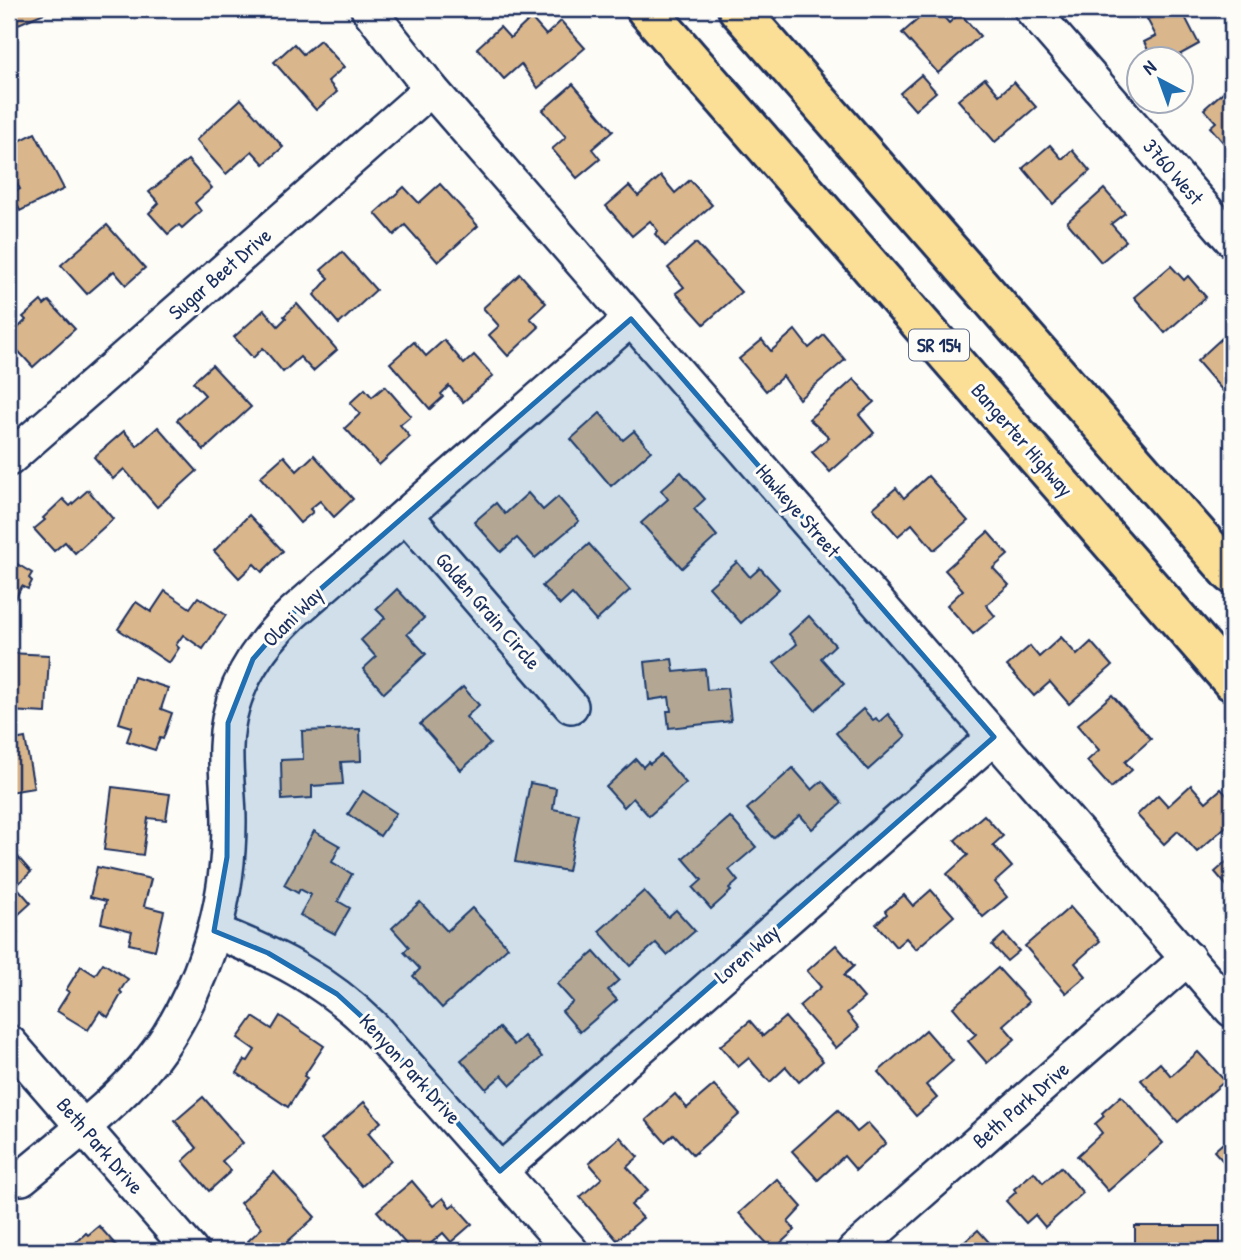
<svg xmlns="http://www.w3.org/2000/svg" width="1241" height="1260" font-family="'Patrick Hand',sans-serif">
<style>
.building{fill:#d9b68b;stroke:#1b2f5e;stroke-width:2}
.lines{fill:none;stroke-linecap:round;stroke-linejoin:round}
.minor-casing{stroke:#1b2f5e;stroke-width:38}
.highway-casing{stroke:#1b2f5e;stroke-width:44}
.minor{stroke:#fdfcf7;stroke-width:33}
.highway{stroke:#fbdf96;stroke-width:38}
.marked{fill:#1f6fb2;fill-opacity:0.2;stroke:#1f6fb2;stroke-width:5;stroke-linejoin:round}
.labels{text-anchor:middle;stroke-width:6;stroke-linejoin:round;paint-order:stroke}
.shield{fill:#fdfcf7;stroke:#5f6c8c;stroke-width:2}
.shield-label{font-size:19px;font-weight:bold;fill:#1b2f5e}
.street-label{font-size:21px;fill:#1b2f5e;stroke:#fdfcf7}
</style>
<rect width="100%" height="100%" fill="#fdfcf7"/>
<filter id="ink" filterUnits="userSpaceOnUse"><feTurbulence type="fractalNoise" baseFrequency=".0143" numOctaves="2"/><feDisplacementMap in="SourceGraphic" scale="14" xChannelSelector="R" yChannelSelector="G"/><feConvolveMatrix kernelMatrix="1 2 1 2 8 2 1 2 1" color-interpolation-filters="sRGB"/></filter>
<g filter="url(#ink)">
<g class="building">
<path d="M9,9H48L49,11L9,28Z"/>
<path d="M930,9H937L949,23L960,13L980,36L938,73L902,33Z"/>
<path d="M1166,9H1181L1199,44L1170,60H1153L1144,42L1156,36L1147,19Z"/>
<path d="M531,18L546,35L561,21L585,48L538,88L521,64L504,79L477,48L500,27L510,38Z"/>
<path d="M320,40L344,67L328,81L337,92L316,110L274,62L294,44L303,54Z"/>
<path d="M921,75L936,92L915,110L900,93Z"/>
<path d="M985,78L999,95L1014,82L1036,107L995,142L958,100Z"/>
<path d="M573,84L613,131L592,149L600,159L577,178L552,149L566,137L543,110Z"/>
<path d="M1232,84V147L1229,149L1210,127L1216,122L1204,109Z"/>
<path d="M241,99L283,147L264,164L252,151L226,174L196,140Z"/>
<path d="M35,133L64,189L20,211L12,193L20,189L16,182L12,183L9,177V146Z"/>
<path d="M1050,145L1062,159L1072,150L1090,171L1053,204L1023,168Z"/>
<path d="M188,160L212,188L195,203L201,211L182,228L179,225L168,234L149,213L159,203L149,192Z"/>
<path d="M661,176L675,193L690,180L712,205L665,246L655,234L658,231L650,221L632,236L606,206L629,186L638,196Z"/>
<path d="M440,184L478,226L438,262L405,225L394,235L375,213L404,187L419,203Z"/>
<path d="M1104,189L1125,213L1111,224L1126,241L1101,262L1067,222Z"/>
<path d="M107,225L145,268L126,285L114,271L87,294L61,265Z"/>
<path d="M696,243L741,292L704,324L676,293L684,287L668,268Z"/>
<path d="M342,252L376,290L339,324L314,295L329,278L321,270Z"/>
<path d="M1171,266L1184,280L1188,276L1206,297L1165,333L1134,297Z"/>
<path d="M520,274L546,303L530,318L539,327L508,356L489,335L499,326L483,308Z"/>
<path d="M41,301L44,305L49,301L75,329L33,367L9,341V337L26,320L23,317Z"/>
<path d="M297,304L337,350L313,371L300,357L283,372L263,348L253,358L234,337L264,310L278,326L286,318L284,316Z"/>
<path d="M795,330L809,348L824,335L845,360L799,399L783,376L766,391L739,359L762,340L771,351Z"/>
<path d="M1222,338L1232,350V395L1229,398L1197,361Z"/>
<path d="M444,340L464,364L474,355L493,376L463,402L449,386L441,394L443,397L430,409L390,363L414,342L426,356Z"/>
<path d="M212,365L251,407L204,450L177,420L205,395L193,382Z"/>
<path d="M854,379L874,402L859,415L874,433L830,472L812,452L829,437L809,419Z"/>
<path d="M385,386L411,416L400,425L410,437L379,465L345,428L360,414L350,403L365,389L372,397Z"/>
<path d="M600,413L623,440L634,431L651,451L611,486L571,439Z"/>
<path d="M158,427L197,471L157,507L124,469L113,479L94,457L124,431L137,446Z"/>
<path d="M314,455L353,499L334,517L320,501L310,509L313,512L300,523L260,477L284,456L297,471Z"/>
<path d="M681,472L705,499L694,509L717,536L682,568L641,523L668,499L661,490Z"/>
<path d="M928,476L968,521L934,550L912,524L898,536L873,508L896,488L904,498Z"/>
<path d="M88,490L113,519L75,553L65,542L54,551L34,529L45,520L43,518L63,499L70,506Z"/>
<path d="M528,493L543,510L558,497L579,521L535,558L517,538L501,552L474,522L496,503L505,514Z"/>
<path d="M249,515L283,551L262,572L254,564L239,578L214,551Z"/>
<path d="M988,532L1008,555L993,568L1009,585L986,605L995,616L973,634L947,605L963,590L945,570Z"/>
<path d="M589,544L630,590L596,621L572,594L560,605L542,586Z"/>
<path d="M9,559L32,573L29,578L32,581L28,589L22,586L9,610Z"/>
<path d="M737,562L750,577L760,568L779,589L741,623L709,587Z"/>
<path d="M397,589L424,618L407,634L426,654L384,693L363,669L376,657L361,640L385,618L376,609Z"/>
<path d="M165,591L190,608L198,597L226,615L203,649L183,635L176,645L179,648L169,663L118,629L136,602L151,612Z"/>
<path d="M809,616L835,645L821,658L844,684L815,710L774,663L797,644L789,634Z"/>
<path d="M1061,637L1077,655L1091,642L1112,666L1069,704L1050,682L1034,696L1007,666L1030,646L1039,657Z"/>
<path d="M9,653L49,655L46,713L9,711Z"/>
<path d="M672,659L674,672L705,669L707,690L727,688L731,721L669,728L667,711H671L669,697L649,700L645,662Z"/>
<path d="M134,677L168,688L161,709L172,713L163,739L160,738L155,750L127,741L132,727L119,723Z"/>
<path d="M463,687L479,705L466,717L490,744L461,770L420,724Z"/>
<path d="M1112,695L1151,739L1125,762L1132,770L1111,788L1087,761L1099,750L1077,725Z"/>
<path d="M863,709L873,720L876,718L879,722L888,714L906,736L868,770L836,733Z"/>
<path d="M360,729L361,761L341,762L343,784L312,786V798L282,800L281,760L303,759L302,731Z"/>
<path d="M25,738L34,788L9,792V741Z"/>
<path d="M661,755L686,783L649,816L633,798L624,807L606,787L636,759L643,767L648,762L650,764Z"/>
<path d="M793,768L812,790L822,781L842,803L812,829L800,815L773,838L747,809Z"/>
<path d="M530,783L556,788L553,809L579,814L568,871L515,862Z"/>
<path d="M1191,785L1206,802L1221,789L1232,801V821L1197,852L1178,831L1164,844L1137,815L1158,795L1168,806Z"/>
<path d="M112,787L170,794L166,820L148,818L143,855L104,850Z"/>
<path d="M363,791L396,813L380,836L348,814Z"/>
<path d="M984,815L1003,836L993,845L1012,867L995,882L1007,897L983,917L947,874L968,855L955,840Z"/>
<path d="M730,817L756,847L729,870L738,881L729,889L731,891L711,909L693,888L702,880L683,858Z"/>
<path d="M314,831L340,846L332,862L352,874L338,901L350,908L335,934L300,915L311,895L300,889L298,893L284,885Z"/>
<path d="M10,848L31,872L16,886L31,903L9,923L18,933L9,942V849Z"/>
<path d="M1232,857V892L1215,872Z"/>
<path d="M97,867L151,879L144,906L164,911L155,950L129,944L132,931L101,923L106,901L90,897Z"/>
<path d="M931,890L954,916L916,949L906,938L896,947L876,924L887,914L885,911L904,895L913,906Z"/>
<path d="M644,891L668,917L676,910L695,931L667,955L656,943L630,966L599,931Z"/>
<path d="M420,902L447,931L472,908L508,947L442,1008L413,976L420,969L404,952L409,947L392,928Z"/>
<path d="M1232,902V920L1223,910Z"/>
<path d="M1070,907L1100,941L1075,963L1086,976L1066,993L1025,946Z"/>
<path d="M1004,934L1019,951L1007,961L992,945Z"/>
<path d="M836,945L854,966L844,975L864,998L847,1013L859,1028L836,1048L799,1006L821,987L807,971Z"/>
<path d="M594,952L619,980L608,990L617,1000L580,1032L562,1011L573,1002L557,984Z"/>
<path d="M103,963L128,979L120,991L122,993L108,1017L100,1011L88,1030L57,1011L69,992L66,990L81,966L95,975Z"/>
<path d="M998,968L1029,1002L1003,1025L1015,1039L987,1063L968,1041L976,1034L953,1007Z"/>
<path d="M280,1016L324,1046L304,1076L307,1078L288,1107L237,1073L245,1060L248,1061L255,1050L238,1038L253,1017L272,1029Z"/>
<path d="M785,1017L823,1061L799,1082L786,1067L770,1082L749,1058L738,1067L720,1046L750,1021L763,1036Z"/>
<path d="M499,1028L514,1045L524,1036L542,1057L511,1085L502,1075L486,1089L461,1060Z"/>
<path d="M926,1030L953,1061L926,1085L937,1098L916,1116L878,1072Z"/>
<path d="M1198,1052L1225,1081L1178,1122L1141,1080L1160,1063L1171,1076Z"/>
<path d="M714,1085L740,1114L693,1155L674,1134L665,1142L646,1120L675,1094L687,1108Z"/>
<path d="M1121,1096L1163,1143L1108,1191L1077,1156L1102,1133L1095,1124L1104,1116L1102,1113Z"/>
<path d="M203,1097L243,1143L222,1161L231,1171L209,1191L183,1161L197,1148L175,1121Z"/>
<path d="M364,1102L381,1122L368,1133L391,1160L362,1186L321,1140Z"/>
<path d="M838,1110L857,1132L868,1123L886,1143L856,1170L844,1156L818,1180L792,1151Z"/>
<path d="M1232,1135V1171L1214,1151Z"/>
<path d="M620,1137L638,1157L627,1167L648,1190L631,1205L643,1218L617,1240L580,1197L602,1178L589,1163Z"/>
<path d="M1061,1167L1083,1193L1045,1227L1035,1215L1026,1223L1006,1201L1016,1192L1014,1189L1034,1172L1043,1183Z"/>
<path d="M274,1172L315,1217L277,1251H258L248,1241L262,1228L240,1203Z"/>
<path d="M777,1179L802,1207L788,1222L795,1230L773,1250L739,1213Z"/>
<path d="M412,1181L433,1206L443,1198L450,1207L454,1204L472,1224L451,1242L443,1233L422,1251H412L377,1211Z"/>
<path d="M99,1226L121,1251H66L86,1233L88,1235Z"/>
<path d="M1135,1226H1220V1243H1204V1251H1135Z"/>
<path d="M978,1230L997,1251H963L959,1247Z"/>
</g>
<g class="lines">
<defs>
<g id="minor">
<path d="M368,9L431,89L1232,1010"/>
<path d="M1031,9L1232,240"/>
<path d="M9,459L431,89"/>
<path d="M406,515L571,706"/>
<path d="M214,931C277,956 324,979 373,1027L571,1251"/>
<path d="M9,1042L191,1251"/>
<path d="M500,1171L994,737"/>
<path d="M22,1178C60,1146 100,1116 134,1080C172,1041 199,984 214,932C224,896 229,858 229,821C229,797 225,772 226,747C227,694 255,649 293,613L631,319"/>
<path d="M854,1251L1188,958"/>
</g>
<g id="highway">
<path d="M646,9L1232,681"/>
<path d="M738,9L1232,574"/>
</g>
</defs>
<use href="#minor" class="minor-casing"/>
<use href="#highway" class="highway-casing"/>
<use href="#minor" class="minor"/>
<use href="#highway" class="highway"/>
</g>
</g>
<path class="marked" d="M631,319L994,737L500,1171L373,1027L337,994L268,953L214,931L227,857L228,723L253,659L293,613Z"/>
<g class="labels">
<rect class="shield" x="909" y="329.5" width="60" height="31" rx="5"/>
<g class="shield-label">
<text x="939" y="352">SR 154</text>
</g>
<g class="street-label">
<text transform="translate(1173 172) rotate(49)" y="7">3760 West</text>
<text transform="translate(220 274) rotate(-41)" y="7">Sugar Beet Drive</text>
<text transform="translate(1022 440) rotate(49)" y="7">Bangerter Highway</text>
<text transform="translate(798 511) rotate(49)" y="7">Hawkeye Street</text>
<text transform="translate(488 611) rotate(49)" y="7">Golden Grain Circle</text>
<text transform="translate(293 617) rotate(-45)" y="7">Olani Way</text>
<text transform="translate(747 954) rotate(-41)" y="7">Loren Way</text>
<text transform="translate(410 1069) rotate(48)" y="7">Kenyon Park Drive</text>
<text transform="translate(1021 1105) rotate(-41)" y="7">Beth Park Drive</text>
<text transform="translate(100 1146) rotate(49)" y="7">Beth Park Drive</text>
</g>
</g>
<rect width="1241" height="1260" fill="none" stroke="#fdfcf7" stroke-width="35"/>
<rect x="18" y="18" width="1206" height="1225" fill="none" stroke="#1b2f5e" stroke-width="2.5" filter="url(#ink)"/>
<g transform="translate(1160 80) rotate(319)"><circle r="33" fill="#fdfcf7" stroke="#a3aaba" stroke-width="2"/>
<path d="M0-5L12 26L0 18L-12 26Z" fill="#1f6fb2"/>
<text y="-10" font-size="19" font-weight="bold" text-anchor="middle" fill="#1b2f5e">N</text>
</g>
</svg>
